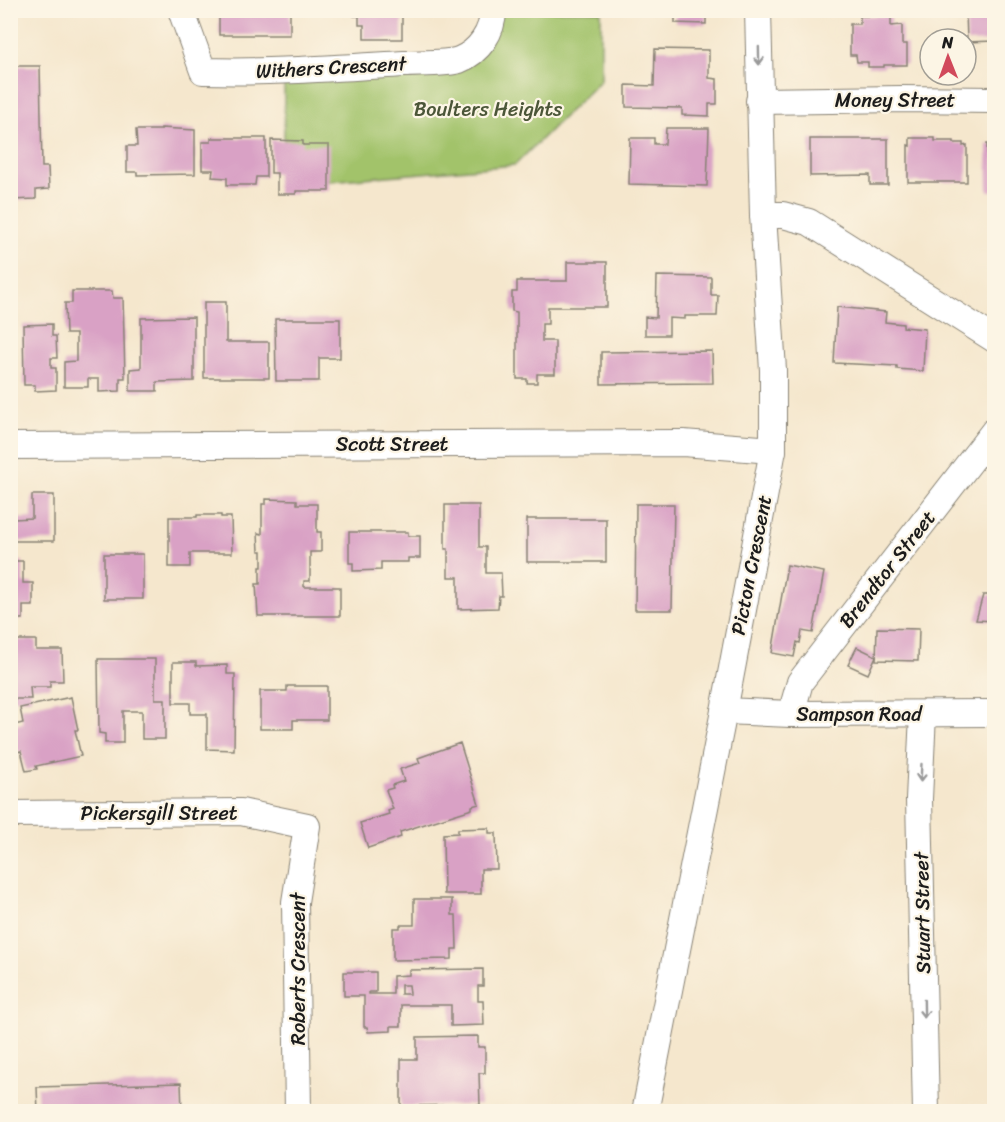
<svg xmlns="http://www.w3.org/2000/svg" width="1005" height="1122" font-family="Sriracha,sans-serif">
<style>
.green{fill:#a2c36b;stroke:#5f7044;stroke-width:1.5}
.building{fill:#d9a1c5;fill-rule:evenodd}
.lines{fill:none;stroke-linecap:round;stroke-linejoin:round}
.minor-casing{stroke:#888274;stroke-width:28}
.minor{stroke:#fff;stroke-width:26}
.oneway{stroke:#999}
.labels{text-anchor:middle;stroke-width:4.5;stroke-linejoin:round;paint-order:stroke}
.street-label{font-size:20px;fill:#1c1c1c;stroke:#fcf5e5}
.park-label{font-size:20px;fill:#4b5638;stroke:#fcf5e5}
</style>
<rect width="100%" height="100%" fill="#fcf5e5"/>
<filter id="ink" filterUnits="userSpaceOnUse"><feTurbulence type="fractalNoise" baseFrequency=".0167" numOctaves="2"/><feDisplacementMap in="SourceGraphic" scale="12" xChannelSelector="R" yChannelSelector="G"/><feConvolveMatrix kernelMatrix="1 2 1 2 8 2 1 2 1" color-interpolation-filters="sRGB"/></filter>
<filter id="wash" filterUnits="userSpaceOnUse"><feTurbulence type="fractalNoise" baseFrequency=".008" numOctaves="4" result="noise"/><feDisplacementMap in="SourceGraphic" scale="24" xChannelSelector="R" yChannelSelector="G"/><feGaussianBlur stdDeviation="1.35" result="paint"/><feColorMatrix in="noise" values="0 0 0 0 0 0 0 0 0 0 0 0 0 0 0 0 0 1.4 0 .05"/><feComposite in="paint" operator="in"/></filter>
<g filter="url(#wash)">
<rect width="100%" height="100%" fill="#f5e7cd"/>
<path class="green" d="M493,11H601V80L515,165L284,185V71L458,60Z"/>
<g id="blocks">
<g class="building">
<rect x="219" y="10" width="71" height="25"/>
<path d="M354,10H402V39H364V25H359V16H354Z"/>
<path d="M675,10H706V24L675,23Z"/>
<path d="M966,10H994V41L967,42Z"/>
<path d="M860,16H891V26L902,25V44H907V65H884V67H868V62H857L856,55H850V24H860Z"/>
<path d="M655,49L709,50V78L717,79V104H709V116L682,115V108L626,107V85L654,86Z"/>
<path d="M10,66H40L42,167H48L49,189L36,190V199L10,200Z"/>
<path d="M161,128L195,130V174L137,175V172H127V146H137L136,130H161Z"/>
<path d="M666,128H709L707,186L629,184L630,138H654V144H665Z"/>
<path d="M211,138H266V177H256L255,185H227V178L212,177L213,170H202V142H211Z"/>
<path d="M910,138H935V141H954V143H963V146L967,145V182H908V145L910,146Z"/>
<path d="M810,139H888V185H870V175L810,176Z"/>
<path d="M271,140L303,141V145H329V191H296V194H277V173H271Z"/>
<path d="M987,144H994V191H988Z"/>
<path d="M567,262H607V307H548V324H542V341H555V374H537V383H527V379H517V312L512,311V292H517V281H567Z"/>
<path d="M657,276L711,277V295H718L717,316H685V319L669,318V335H645V317L656,318Z"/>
<path d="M72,291H112L113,298H123L125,378H120V391L99,392V379H88V387H64V362L76,361V334H66L65,303H72Z"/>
<path d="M204,302H226V342H269V378H204Z"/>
<path d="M837,307L886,312L885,322L903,324V327L925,329L923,371L897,369V366L834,363Z"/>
<path d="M194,317V381L157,382V391H130V369L141,368V318Z"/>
<path d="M275,319H340V358H319V381H276Z"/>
<path d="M52,324V336H56L57,358H51V368H56V390L35,391V385H24L23,325Z"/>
<path d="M712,351L713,383L601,384V352Z"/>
<path d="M32,495H54V541H10V508H14V519L32,518Z"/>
<path d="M266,499L297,500V504H317V532H321V552H310V581H304V587H340V616H258L256,584H260V567H262V551H259L258,533L262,534V504H266Z"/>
<path d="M636,504H674L672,610H635Z"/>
<path d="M445,505H479V547H486V573H501L502,596H499L498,608L458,609V577H448V549H445Z"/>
<path d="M197,515H221V517H231L232,553H190V567H169V517H197Z"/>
<rect x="527" y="519" width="79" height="43"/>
<path d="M349,532H408V536H420V558H408V562H381V570L353,571V563H349Z"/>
<rect x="104" y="554" width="39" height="45"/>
<path d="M10,561H23V583H33V606H23V619H10Z"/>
<path d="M787,565L824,572L813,633L802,631L800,643L797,642L794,657L772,653Z"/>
<path d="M983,595H994V621L976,620Z"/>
<path d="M877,628L919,629L918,661L876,660Z"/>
<path d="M10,640H36V650H62L63,681H50V687H30L31,699H10Z"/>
<path d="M857,647L876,656L868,674L848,665Z"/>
<path d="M98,659H155V699H165V739H142V711H123V743H105V734L99,733Z"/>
<path d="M173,662H196V666L227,665V674H235L234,750L207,749V714H190V703H173Z"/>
<path d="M287,686H327V720H293V729H260V691H287Z"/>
<path d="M71,697L78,730H75L81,756L36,766L37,769L26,771L21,751L10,754V726L23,723L20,708Z"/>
<path d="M460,743L479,804L472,806V809L400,832L401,837L368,848L360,823L389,814L388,811L393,809L386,790L393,788L392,785L404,781L400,769L420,763L418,758Z"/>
<path d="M489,828V833H496L497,869H481V894H444L443,834L458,833V829Z"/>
<path d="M414,899H452V915H456L457,949H452V959L393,960V928H400V925H414Z"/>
<path d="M483,969V986H478V1001H483L484,1025L451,1026V1005H401V1026H391V1031L368,1032L367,1027H364V996H344V972H376V992H369V994H393V976L409,975V970ZM401,985H409L410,994H401Z"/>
<path d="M478,1036V1047H485V1073H479L480,1105L401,1106V1059H417V1037Z"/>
<path d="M181,1083L182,1112H38L37,1087Z"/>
</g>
</g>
</g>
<g filter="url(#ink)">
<use href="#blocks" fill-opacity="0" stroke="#888274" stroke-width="1.5"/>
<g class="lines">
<defs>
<g id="minor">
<path d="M181,10L203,71C270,73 337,68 404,64C417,63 448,64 459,60C479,52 493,32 493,10"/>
<path d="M759,101L901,99L994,100"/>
<path d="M763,215H783L809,222L994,339"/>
<path d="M10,446L683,443L773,450"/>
<path d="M724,711L791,714L994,713"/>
<path d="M791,714L800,682L994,431"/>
<path d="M923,714L919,799L926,1112"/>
<path d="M10,814L241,812L307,826L295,902L298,1112"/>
<path d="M645,1112L724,711L773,450V370L763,215L758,10"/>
</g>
</defs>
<use href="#minor" class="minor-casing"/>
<use href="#minor" class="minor"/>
</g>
<defs><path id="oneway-shaft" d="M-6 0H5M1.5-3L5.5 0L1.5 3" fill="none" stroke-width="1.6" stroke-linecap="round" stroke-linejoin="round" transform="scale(1.5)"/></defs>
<g class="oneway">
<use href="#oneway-shaft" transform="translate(759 56) rotate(89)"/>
<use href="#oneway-shaft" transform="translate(921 773) rotate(93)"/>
<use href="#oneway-shaft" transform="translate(924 1009) rotate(89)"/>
</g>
</g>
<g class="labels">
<g class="street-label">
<text transform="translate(331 67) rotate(-3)" y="7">Withers Crescent</text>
<text x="895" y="107">Money Street</text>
<text x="392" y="451">Scott Street</text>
<text transform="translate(751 565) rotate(-79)" y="7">Picton Crescent</text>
<text transform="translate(887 569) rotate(-52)" y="7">Brendtor Street</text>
<text x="859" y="721">Sampson Road</text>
<text x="159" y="820">Pickersgill Street</text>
<text transform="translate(922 913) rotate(-91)" y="7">Stuart Street</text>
<text transform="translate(298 969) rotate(-90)" y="7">Roberts Crescent</text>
</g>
<g class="park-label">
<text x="488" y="116">Boulters Heights</text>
</g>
</g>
<rect width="1005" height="1122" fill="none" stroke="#fcf5e5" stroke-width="36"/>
<g transform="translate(948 57) rotate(359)"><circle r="28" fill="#fcf5e5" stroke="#a29e95" stroke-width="1.5"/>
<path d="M0-4.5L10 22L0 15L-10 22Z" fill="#d1495b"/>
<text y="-9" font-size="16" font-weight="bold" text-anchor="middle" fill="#1c1c1c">N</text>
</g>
</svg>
